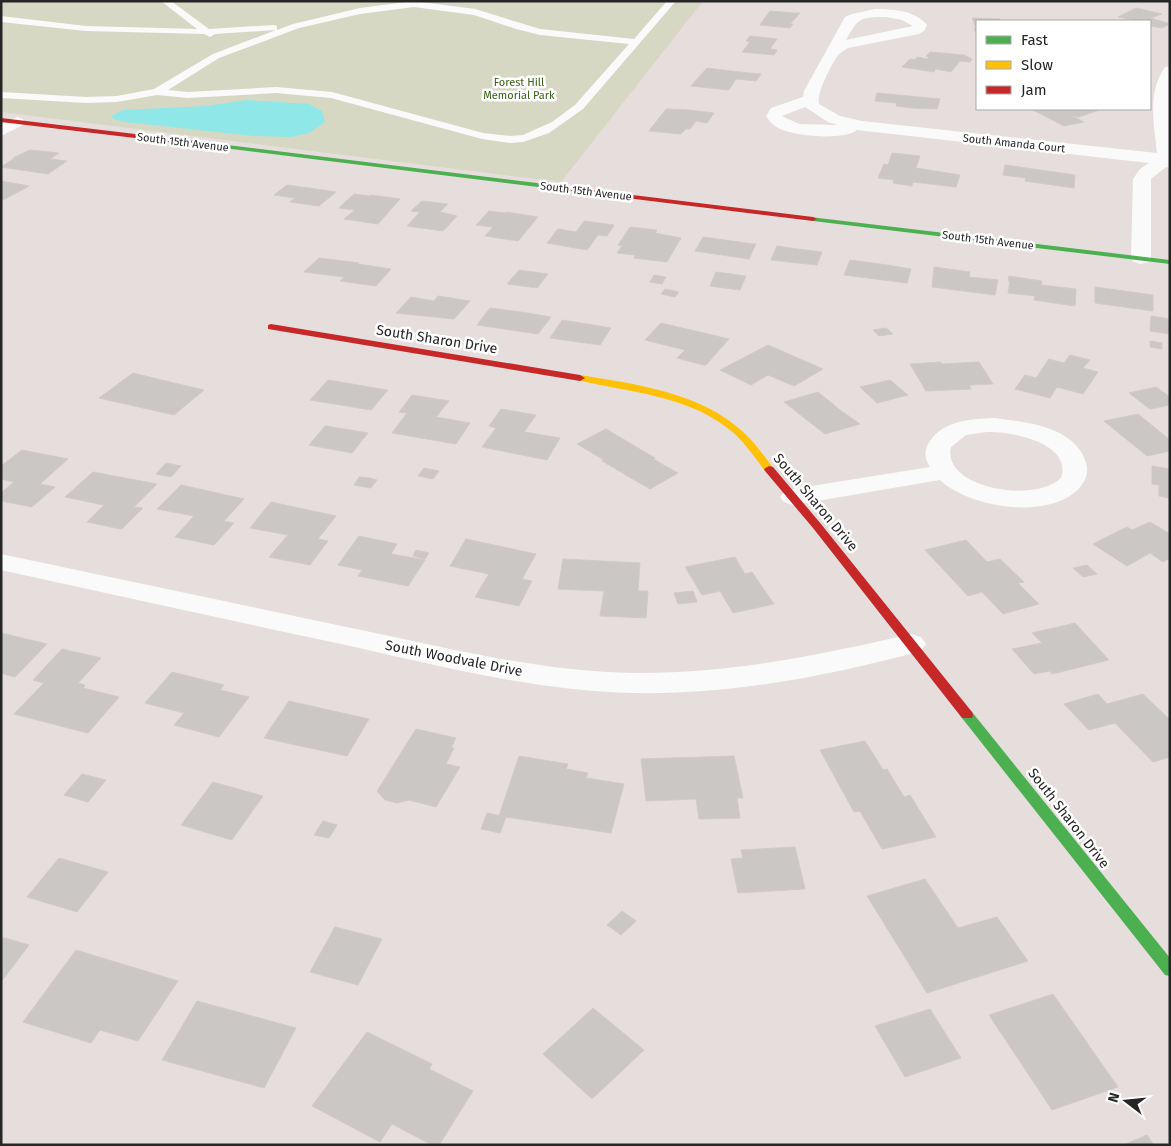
<svg xmlns="http://www.w3.org/2000/svg" width="1171" height="1146" font-family="'Fira Sans',sans-serif">
<style>
.cemetery{fill:#d6d8c3}
.water{fill:#8fe8e7}
.building{fill:#cbc7c5;stroke:#d0cac8}
.lines{fill:none;stroke-linecap:round;stroke-linejoin:round}
.lane{fill:#fbfafa;fill-rule:evenodd}
.street{fill:#fbfafa;fill-rule:evenodd}
.fast{fill:#4caf50;fill-rule:evenodd}
.slow{fill:#ffc107;fill-rule:evenodd}
.jam{fill:#c62828;fill-rule:evenodd}
.labels{text-anchor:middle;stroke-width:5;stroke-linejoin:round;paint-order:stroke}
.far-park-label{font-size:11px;fill:#3b6119;stroke:#fff}
.far-street-label{font-size:11px;fill:#262626;stroke:#fff}
.street-label{font-size:14px;fill:#262626;stroke:#fff}
</style>
<rect width="100%" height="100%" fill="#e5dedc"/>
<path class="cemetery" d="M1,1H703L561,182L1,112Z"/>
<path class="water" d="M247,100L309,104L322,111L325,122L309,133L291,137L254,136L125,122L114,119L111,116L123,110L206,106Z"/>
<g class="building">
<path d="M1136,8L1162,14L1151,18L1170,24L1162,28L1150,26V21H1133L1134,20L1118,17Z"/>
<path d="M770,11L794,13H800L790,24H793L790,28L760,25Z"/>
<path d="M972,18L1000,19L1001,21H977V35L974,28H976Z"/>
<path d="M750,36L777,39L770,49L777,50L774,55L742,52L750,42L746,41Z"/>
<path d="M930,52L964,55L972,59L970,62L960,61L951,72L936,69L934,72L902,67L910,59L915,60L917,57L927,59L929,57L926,56Z"/>
<path d="M707,68L739,72L761,74L756,81L736,79L729,90L691,86Z"/>
<path d="M877,93L940,99L937,109L912,108L896,106L897,103L875,101Z"/>
<path d="M666,109L689,110L714,113L707,123L696,121L690,129H686L681,134L649,131Z"/>
<path d="M1031,109H1096L1099,110L1079,117L1072,116L1084,122L1064,126Z"/>
<path d="M30,150L59,153L50,159L67,161L48,174L1,167L15,158H13Z"/>
<path d="M892,153L920,156L916,168L960,175L956,187L913,182L912,186L893,183L894,180L878,178L884,164L888,165Z"/>
<path d="M1005,165L1075,175L1074,188L1025,181L1026,178L1003,175Z"/>
<path d="M1,181L29,186L3,200H1Z"/>
<path d="M287,185L309,188L336,192L319,206L290,202L295,198L274,195Z"/>
<path d="M354,194L370,196L371,195L400,199L378,224L344,219L355,210L339,208Z"/>
<path d="M422,201L448,204L440,212L457,216L443,231L407,226L420,212L411,211Z"/>
<path d="M489,211L505,213L506,212L538,217L518,241L485,236L493,227L476,225Z"/>
<path d="M584,221L614,225L607,236L598,235L587,250L547,243L558,229L576,232Z"/>
<path d="M630,227L657,230L655,233L681,238L667,262L634,258L635,255L617,253L622,246L618,245Z"/>
<path d="M703,237L753,244H756L749,259L695,251Z"/>
<path d="M777,246L798,249L822,252L817,265L771,260Z"/>
<path d="M319,258L359,263L358,264L391,269L376,286L340,281L344,277L304,272Z"/>
<path d="M850,260L887,265L911,269L907,283L844,275Z"/>
<path d="M934,267L970,272L969,277L998,280L995,295L932,287Z"/>
<path d="M519,270L548,274L537,288L507,284Z"/>
<path d="M716,272L746,276L740,290L710,286Z"/>
<path d="M654,275L666,277L662,284L650,282Z"/>
<path d="M1009,276L1042,281L1041,285L1076,289L1075,306L1034,300L1035,296L1008,293L1010,281H1008Z"/>
<path d="M1095,287L1153,295V311L1095,303Z"/>
<path d="M665,289L679,292L675,297L661,294Z"/>
<path d="M438,296L470,301L454,319L396,313L411,297L434,301Z"/>
<path d="M490,308L521,312L551,317L538,334L477,325Z"/>
<path d="M1151,316L1170,319V334L1150,331Z"/>
<path d="M562,320L593,325L611,328L600,345L550,338Z"/>
<path d="M661,323L729,339L706,365H704L677,358L685,350L645,340Z"/>
<path d="M886,328L893,334L879,336L873,330Z"/>
<path d="M1150,341L1162,343V349L1150,347Z"/>
<path d="M768,345L823,369L794,386L768,375L751,385L720,370Z"/>
<path d="M1070,355L1090,360L1083,368L1098,372L1083,394L1057,387L1050,398L1015,389L1025,375L1036,378L1049,359L1064,363Z"/>
<path d="M941,362L942,364L979,362L993,384L969,385L971,389L926,391L910,364Z"/>
<path d="M133,373L170,382L204,390L174,415L99,398Z"/>
<path d="M328,380L387,390H388L371,410L310,400Z"/>
<path d="M890,380L908,395L877,403L860,387Z"/>
<path d="M1156,387L1170,397V405L1150,409L1129,393Z"/>
<path d="M818,392L840,410L860,424L825,434L784,402Z"/>
<path d="M412,395L449,401L436,417L470,423L456,444L392,433L407,413L399,412Z"/>
<path d="M501,409L536,415L524,432L560,438L547,460L482,447L496,428L489,426Z"/>
<path d="M1138,414L1170,440V451L1147,456L1104,421Z"/>
<path d="M325,426H326L368,433L352,453L309,445Z"/>
<path d="M606,429L655,458L653,459L678,473L650,489L602,461L604,460L577,444Z"/>
<path d="M22,450L68,459L40,484L55,487L32,507L1,501V493L14,482L1,479V466Z"/>
<path d="M166,463L181,466L171,477L156,474Z"/>
<path d="M1152,466L1170,469V512L1169,498L1159,496V485L1152,484Z"/>
<path d="M424,468L439,471L433,479L418,476Z"/>
<path d="M93,472L157,484L134,507L143,508L122,529L116,528L87,522L104,505L65,497Z"/>
<path d="M359,477L370,478L377,480L371,488L354,485Z"/>
<path d="M181,485L244,499L224,521L234,523L214,545L175,537L194,516L157,509Z"/>
<path d="M271,502L336,516L318,539L328,541L310,565L269,557L288,535L250,528Z"/>
<path d="M1150,522L1170,534V558L1163,562L1150,553L1127,566L1093,544L1127,527L1132,530Z"/>
<path d="M359,536L397,544L391,554L425,560L408,586L358,576L362,570L338,565Z"/>
<path d="M466,539L536,554L522,579L532,581L519,606L475,597L489,574L450,566Z"/>
<path d="M966,540L987,562L1000,559L1024,582L1018,583L1039,604L1003,614L982,592L968,596L925,550Z"/>
<path d="M416,550L429,553L425,559L413,556Z"/>
<path d="M735,557L745,574L752,572L774,604L733,613L720,591L702,595L685,567Z"/>
<path d="M563,559L640,563L638,591H648L646,618L600,616L604,591L558,589Z"/>
<path d="M1087,565L1097,574L1083,577L1073,568Z"/>
<path d="M693,591L697,602L678,604L674,593Z"/>
<path d="M1075,623L1109,660L1052,674L1050,671L1034,674L1012,649L1042,643L1032,633Z"/>
<path d="M1,633L47,644L15,677L1,673Z"/>
<path d="M62,649L101,658L78,683L85,685L83,688L119,697L88,733L14,714L44,683L33,680Z"/>
<path d="M172,672L224,685L220,690L249,697L219,737L174,725L184,713L145,703Z"/>
<path d="M1098,694L1107,704L1143,694L1170,720V757L1153,762L1115,723L1089,730L1064,704Z"/>
<path d="M289,701L324,709L369,719L347,756L264,738Z"/>
<path d="M416,729L456,738L451,748H454L446,764L460,767L436,807L409,800L397,803L385,800L377,791Z"/>
<path d="M865,741L883,770L887,769L904,797L910,795L936,837L882,849L860,811L854,812L820,750Z"/>
<path d="M519,756L568,764L566,769L588,773L586,778L624,784L611,833L499,816Z"/>
<path d="M734,756L743,798H737L740,818L699,819L696,799L646,801L641,759Z"/>
<path d="M82,774L106,780L88,802L64,795Z"/>
<path d="M213,782L263,796L232,840L181,825Z"/>
<path d="M487,813L506,817L500,833L481,829Z"/>
<path d="M323,821L337,825L329,838L314,835Z"/>
<path d="M795,847L805,889L738,893L731,859L743,858L741,850Z"/>
<path d="M59,858L108,872L77,912L27,897Z"/>
<path d="M925,879L958,928L997,917L1028,961L927,993L867,896Z"/>
<path d="M622,911L636,921L621,935L607,925Z"/>
<path d="M335,927L382,939L358,985L310,972Z"/>
<path d="M1,937L29,945L1,982Z"/>
<path d="M76,950L178,981L138,1041L100,1030L91,1043L23,1022Z"/>
<path d="M1053,994L1118,1087L1052,1110L989,1015Z"/>
<path d="M197,1001L296,1028L264,1088L162,1060Z"/>
<path d="M593,1008L644,1050L592,1099L543,1054Z"/>
<path d="M930,1009L961,1058L905,1077L875,1026Z"/>
<path d="M367,1032L432,1064L429,1069L473,1091L439,1145H432L392,1124L380,1142L312,1106Z"/>
<path d="M1147,1135L1154,1145H1123Z"/>
</g>
<g class="lines">
<path class="lane" d="M161,1H171L209,29L274,25L277,26V30L293,24L360,8L414,1L475,9L540,29L634,39L667,1H676L583,109L549,133L523,142L510,143L482,139L331,98L276,93L188,98L157,95L117,102L86,103L1,98V92L86,97L117,96L154,89L213,54L276,30L215,34L210,37L204,34L86,31L1,22V16L86,26L197,29ZM414,7L474,15L516,29L540,35L629,44L575,105L552,122L523,135L510,136L483,133L332,92L276,87L188,92L168,90L219,58L299,28L360,14Z"/>
<g class="street">
<path d="M875,9C892,9 915,10 927,25L924,31L919,34L848,48C845,50 841,52 838,55C832,64 816,93 819,104L840,116L862,121L1157,153C1154,124 1147,93 1165,67L1170,66V168L1166,167L1151,179V258L1148,262L1141,264L1134,262L1131,258L1133,179L1140,169L1149,163L857,130C843,141 796,136 780,129C774,126 770,122 766,116L771,108L803,97L804,91L845,17L852,14ZM886,17L902,20L913,26L846,40C858,18 860,17 886,17ZM805,107L828,122L838,125L799,124L782,116Z"/>
<path d="M17,117L23,119L25,122L23,125L1,136V124Z"/>
<path d="M995,418C1026,422 1076,427 1086,463C1090,475 1083,486 1074,493C1041,519 969,507 940,480L793,505L784,502L780,497L784,492L793,489L930,467C924,458 924,450 930,441C944,420 972,419 995,418ZM987,432C1011,431 1073,443 1061,478C1035,504 941,488 951,447L966,435Z"/>
<path d="M1,554C120,579 238,604 356,629C448,648 541,672 635,673C729,674 820,655 911,634L921,637L926,644L921,651C829,676 730,695 633,693C539,691 447,668 355,647C237,622 119,596 1,570Z"/>
</g>
<g class="fast">
<path d="M202,142L570,187L574,189L570,191L200,145L199,144Z"/>
<path d="M810,217L1170,260V264L813,221L809,219Z"/>
<path d="M967,711L972,712L1170,958V976L1165,975L962,718L961,715L962,712Z"/>
</g>
<path class="slow" d="M580,375C635,384 699,392 742,431C754,441 764,456 774,469L769,472L765,471C756,459 747,446 736,435C692,395 631,393 577,380L575,378Z"/>
<g class="jam">
<path d="M1,118L202,142L205,144L202,146L1,122Z"/>
<path d="M567,187L813,217L817,219L813,221L570,191L566,189Z"/>
<path d="M271,324L580,375L585,378L580,381L268,329V325Z"/>
<path d="M769,466L773,467L821,524L972,712L973,715L972,718H962L813,528L765,471L764,469Z"/>
</g>
</g>
<g class="labels">
<g class="far-park-label">
<text x="519" y="86">Forest Hill<tspan x="519" dy="13">Memorial Park</tspan></text>
</g>
<g class="far-street-label">
<text transform="translate(183 142) rotate(7)" y="4">South 15th Avenue</text>
<text transform="translate(1014 143) rotate(6)" y="4">South Amanda Court</text>
<text transform="translate(586 191) rotate(7)" y="4">South 15th Avenue</text>
<text transform="translate(988 240) rotate(7)" y="4">South 15th Avenue</text>
</g>
<g class="street-label">
<text transform="translate(437 339) rotate(9)" y="5">South Sharon Drive</text>
<text transform="translate(816 502) rotate(50)" y="5">South Sharon Drive</text>
<text transform="translate(454 658) rotate(11)" y="5">South Woodvale Drive</text>
<text transform="translate(1069 818) rotate(52)" y="5">South Sharon Drive</text>
</g>
</g>
<rect width="1171" height="1146" fill="none" stroke="#262626" stroke-width="5"/>
<rect x="976" y="20" width="175" height="90" fill="#ffffff" stroke="#a8a8a8"/>
<rect x="986" y="36" width="25" height="8" fill="#4caf50" stroke="#a8a8a8"/>
<text x="1021" y="45" font-size="15" fill="#262626">Fast</text>
<rect x="986" y="61" width="25" height="8" fill="#ffc107" stroke="#a8a8a8"/>
<text x="1021" y="70" font-size="15" fill="#262626">Slow</text>
<rect x="986" y="86" width="25" height="8" fill="#c62828" stroke="#a8a8a8"/>
<text x="1021" y="95" font-size="15" fill="#262626">Jam</text>
<g transform="translate(1126 1101) rotate(286)" stroke="#ffffff" stroke-width="4" paint-order="stroke">
<path d="M0-4L9 19L0 12L-9 19Z" fill="#262626"/>
<text y="-8" font-size="14" font-weight="bold" text-anchor="middle" fill="#262626">N</text>
</g>
</svg>
